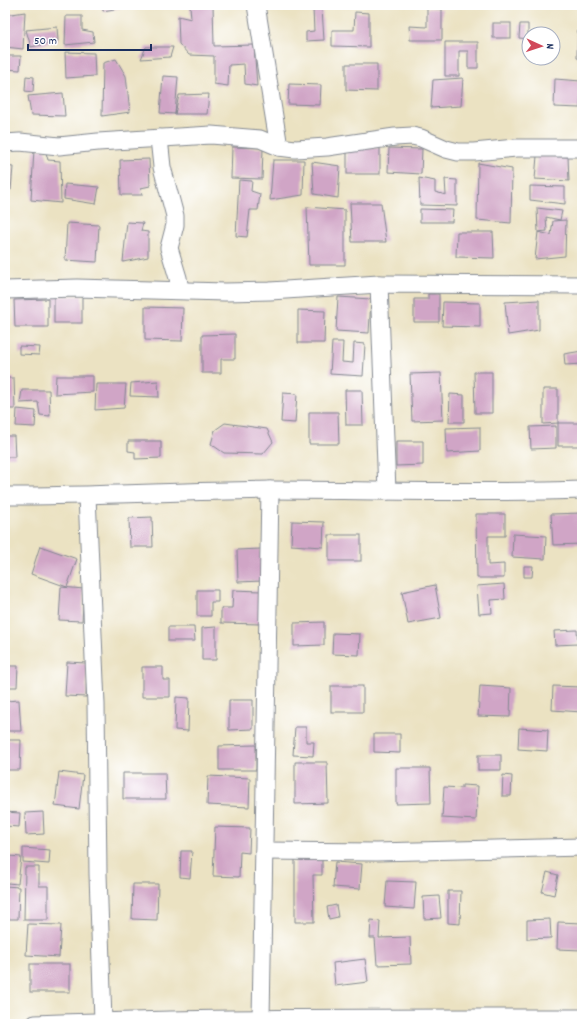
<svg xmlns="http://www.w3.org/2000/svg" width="587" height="1029" font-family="Dekko,sans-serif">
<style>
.building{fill:#d0a5c6}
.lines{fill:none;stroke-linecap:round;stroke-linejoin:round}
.minor-casing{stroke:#838890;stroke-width:19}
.minor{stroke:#fff;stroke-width:17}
</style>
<rect width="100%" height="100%" fill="#fff"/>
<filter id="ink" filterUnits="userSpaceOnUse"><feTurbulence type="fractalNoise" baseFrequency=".025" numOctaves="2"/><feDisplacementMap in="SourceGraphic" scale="8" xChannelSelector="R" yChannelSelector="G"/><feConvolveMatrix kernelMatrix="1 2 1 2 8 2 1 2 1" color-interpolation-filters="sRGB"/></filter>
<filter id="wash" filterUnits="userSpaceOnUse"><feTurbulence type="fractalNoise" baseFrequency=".012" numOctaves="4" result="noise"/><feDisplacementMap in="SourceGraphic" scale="16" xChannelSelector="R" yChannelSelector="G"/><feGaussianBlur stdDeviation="0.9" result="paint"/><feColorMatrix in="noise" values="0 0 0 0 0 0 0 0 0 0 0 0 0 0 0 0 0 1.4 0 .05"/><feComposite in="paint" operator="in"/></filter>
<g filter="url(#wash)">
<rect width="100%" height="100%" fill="#ebe2c2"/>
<g id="blocks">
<g class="building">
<path d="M102,5H131V6L103,11Z"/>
<path d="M213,5L214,46L254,45L257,86L245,84L244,64L229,65L228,86L214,84V56L189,55L179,44L178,16L191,19L190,6Z"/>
<path d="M578,5H582V59L577,58Z"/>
<path d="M427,8L442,9V40H410L409,26L427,27Z"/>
<path d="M313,9H322L324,40L306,41V32L314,31Z"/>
<path d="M25,12L23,49L5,47V15Z"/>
<path d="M355,12L369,13V47L332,46V30H354Z"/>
<path d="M66,16H82V30L93,32L94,42L65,45Z"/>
<rect x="493" y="23" width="18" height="15"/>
<path d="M520,24H528V39L519,38Z"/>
<path d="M57,27L58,41L31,47L26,30Z"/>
<path d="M445,42H478V68H468V51H459V76H445Z"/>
<path d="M146,47H173L170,57L141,59Z"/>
<path d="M65,52L94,53L95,76L66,78Z"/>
<path d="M5,56H21L20,70L5,69Z"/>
<path d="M116,59L126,76L130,112L102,116L103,63Z"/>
<path d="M346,64H377V91L346,90Z"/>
<path d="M26,76L34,77L33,92L25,91Z"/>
<path d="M163,76L178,77L175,114L179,95L209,94L207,114H175L160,113Z"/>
<path d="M463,78L461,106L431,108L433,80Z"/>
<path d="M555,79L581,81L580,108L554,107Z"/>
<path d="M289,84L321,85L320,105L288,104Z"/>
<path d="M63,93L65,116L31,115L28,96Z"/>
<path d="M232,147L263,148L262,179L231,178Z"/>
<rect x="347" y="148" width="33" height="26"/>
<path d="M389,148L422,149L421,174L388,172Z"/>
<path d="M45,149L48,160L60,161L61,203L31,200L34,150Z"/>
<path d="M537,156L568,157L569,181L535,179Z"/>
<path d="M149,159L150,186L141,188L142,195H121L120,160Z"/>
<path d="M273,160H304L303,195L270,200Z"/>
<path d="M312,162L340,166L338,198L314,194Z"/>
<path d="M478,163L512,169L511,223L477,220Z"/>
<path d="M5,166L13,167L11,190H5Z"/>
<path d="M419,178L435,181V192L446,195L445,179L457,180V206L420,205Z"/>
<path d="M239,180L252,181L251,191L260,194L258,210H250L247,237L236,236Z"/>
<path d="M65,184L99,187L96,204L64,199Z"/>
<path d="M530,186L565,187V204L530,200Z"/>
<path d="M350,203H381L386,242H352Z"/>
<path d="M307,207L345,210V265H309Z"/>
<path d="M537,208L562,211L560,220L546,217L547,231L538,232L551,235L553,221L566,220L565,256L535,259L538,232Z"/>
<path d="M420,209L453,210L452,222H420Z"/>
<path d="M127,222L143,223L141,231L148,232V257L123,262Z"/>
<path d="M67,223L99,225L97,262L65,260Z"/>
<path d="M457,232H493L494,258L456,257Z"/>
<path d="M428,294H439V322H414V299H428Z"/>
<rect x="54" y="296" width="28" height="27"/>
<path d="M338,297L371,299L369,333L336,331Z"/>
<path d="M48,299V327H15L14,300Z"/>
<path d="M539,300V330L508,335L505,302Z"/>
<path d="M443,302L480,303V327L442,326Z"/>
<path d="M145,307L183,308L182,341L145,340Z"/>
<path d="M298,310L325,311L324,343H298Z"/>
<path d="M235,334V359H221V373H202V335Z"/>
<path d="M332,342H343L342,362L353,363L354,343L365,344L363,376L330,374Z"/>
<path d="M19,346L40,347L39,355L19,354Z"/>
<path d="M582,351V364L565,365L564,354Z"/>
<path d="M474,372H492V413H475Z"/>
<path d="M441,373L443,420L412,421L410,374Z"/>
<path d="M56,376H93V392L55,394Z"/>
<path d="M5,378H14L15,409H5Z"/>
<path d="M158,381L159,397L130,396L131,383Z"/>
<path d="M96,384H126L124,408L95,410Z"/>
<path d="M543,389H558V423H582V446H558V423L543,424Z"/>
<path d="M22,390H49L50,416L40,415L38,402L20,403Z"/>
<path d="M345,390H362L363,425H346Z"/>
<path d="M283,393L297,394L295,423L281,422Z"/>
<path d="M450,394L464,395V422H449Z"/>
<path d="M17,409L36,411L35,427L16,426Z"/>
<path d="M309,412H338L339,444H309Z"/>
<path d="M225,423L267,429L273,442L263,454L224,453L211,444L215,430Z"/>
<path d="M556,426V448L531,449L530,427Z"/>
<path d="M480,427V451L447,453L446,428Z"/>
<path d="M5,436H14L15,457H5Z"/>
<path d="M128,441H161V458L135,459V452L128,451Z"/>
<path d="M396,441H423V465L396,466Z"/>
<path d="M582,513V544L553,545L551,514Z"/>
<path d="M476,514H505V536H488V565L504,564V578H477Z"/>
<path d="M152,517L153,547H130L129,518Z"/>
<path d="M292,521L324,522L323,547L291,545Z"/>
<path d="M513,534L546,536L545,559L512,557Z"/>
<rect x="329" y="535" width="32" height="26"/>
<path d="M40,546L77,559L67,587L31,574Z"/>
<path d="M261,549L262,581L238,582L237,550Z"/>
<path d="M524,566H533L532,577H524Z"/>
<path d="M504,584L505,599L491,600L492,613L479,614L477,586Z"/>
<path d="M435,585L441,618L408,624L402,592Z"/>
<path d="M61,587L84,589L82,621L59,620Z"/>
<path d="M197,590H218V602H211V616H197Z"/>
<path d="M233,590L261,591L260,624L221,623V608H232Z"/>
<path d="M324,622V645L294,646V623Z"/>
<path d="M168,627H194L195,641H168Z"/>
<path d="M216,627V660H202V628Z"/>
<path d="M577,630L578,644L555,645L554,631Z"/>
<path d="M333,633L360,634L359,655L332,654Z"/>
<path d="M67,662L87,663L86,697L65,696Z"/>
<path d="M5,666H18L17,687H5Z"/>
<path d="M142,667H163V680H170V697H142Z"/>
<rect x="331" y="686" width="32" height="26"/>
<path d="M480,686L511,688L510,717L478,716Z"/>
<path d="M553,686L582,687V712L552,710Z"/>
<path d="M176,697L189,698L188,731L175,730Z"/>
<path d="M19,700L21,731H5V701Z"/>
<path d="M229,700H253V729L229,730Z"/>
<path d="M295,727H306V742H314L313,756L293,755Z"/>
<path d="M519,728L548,730L547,751L518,749Z"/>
<path d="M374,734H400V753L374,752Z"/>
<path d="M7,740H21L20,770H5Z"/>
<path d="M256,745V770H219V746Z"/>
<rect x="478" y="755" width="23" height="15"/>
<path d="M295,762H327L328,803L295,804Z"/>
<path d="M396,768H430L431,803L396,804Z"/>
<path d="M59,772L83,775L79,809L55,806Z"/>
<path d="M123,773H165L166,799H123Z"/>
<path d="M503,775L512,776L511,796H502Z"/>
<path d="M208,776L250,778L249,807L207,805Z"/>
<path d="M462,785L478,786L476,820L442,818L444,787L462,788Z"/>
<path d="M5,812L20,813L19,827L5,826Z"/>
<path d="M43,812L44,834L26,835L25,813Z"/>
<path d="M215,827L250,828L249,853L240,852L239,877L213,876Z"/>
<path d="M23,848L50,850L49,864L23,862Z"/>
<path d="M181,851H192L190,878L180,877Z"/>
<path d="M9,856L21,857L18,884L7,883Z"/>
<path d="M295,859H322V875H313L314,922H295Z"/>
<path d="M335,862L362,864L360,889L333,887Z"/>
<path d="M25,867H39V886H48V920H24Z"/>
<path d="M547,872L558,875L554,895L542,892Z"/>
<path d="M387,881L416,882L414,909L385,907Z"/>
<path d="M133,884H158L157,920L132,919Z"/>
<path d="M5,886L19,887L18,919H5Z"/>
<path d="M448,891H461L460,924L448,923Z"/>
<path d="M439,896L441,918L424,919L423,897Z"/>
<path d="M336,905L338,917L329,919L327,907Z"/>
<path d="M550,919L551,938L527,939V920Z"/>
<path d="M371,920L380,921L379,938L410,937L411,964L377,965L375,938H370Z"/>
<path d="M558,922L582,923V950L557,949Z"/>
<path d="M28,924L61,925L59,957L26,955Z"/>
<path d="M365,959L368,982L335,986L333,963Z"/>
<rect x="30" y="964" width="40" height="28"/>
</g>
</g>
</g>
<g filter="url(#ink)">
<use href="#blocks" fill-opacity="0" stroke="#838890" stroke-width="1"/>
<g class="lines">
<defs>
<g id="minor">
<path d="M256,5L279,147"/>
<path d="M159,138L162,167L175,216V225L169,248L178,278L180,290"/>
<path d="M5,143L20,142L59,146L98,142L211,135L260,139L279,147L295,149L327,147L395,137L412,136L421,138L446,149L458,152H474L516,148H582"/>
<path d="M379,284L387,491"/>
<path d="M5,290L77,288L225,292L270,291L379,284L582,285"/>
<path d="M5,496C94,496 182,491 271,490C375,490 478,494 582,490"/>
<path d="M87,496L96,704L98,874L103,1021"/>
<path d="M264,851L376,852L582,847"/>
<path d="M261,1019L270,490"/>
<path d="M35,1024C217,1017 400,1018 582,1018"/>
</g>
</defs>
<use href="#minor" class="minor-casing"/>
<use href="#minor" class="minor"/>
</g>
</g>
<rect width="587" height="1029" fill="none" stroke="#fff" stroke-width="20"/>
<g transform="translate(541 46) rotate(93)"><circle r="19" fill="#ffffff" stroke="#a4acbf"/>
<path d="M0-3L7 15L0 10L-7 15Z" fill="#d1495b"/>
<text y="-6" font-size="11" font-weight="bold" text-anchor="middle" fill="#1b2f5e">N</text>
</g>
<path d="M28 44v6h123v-6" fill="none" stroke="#1b2f5e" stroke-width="2"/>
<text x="34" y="44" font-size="12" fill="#1b2f5e" stroke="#ffffff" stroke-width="3" paint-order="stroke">50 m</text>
</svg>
